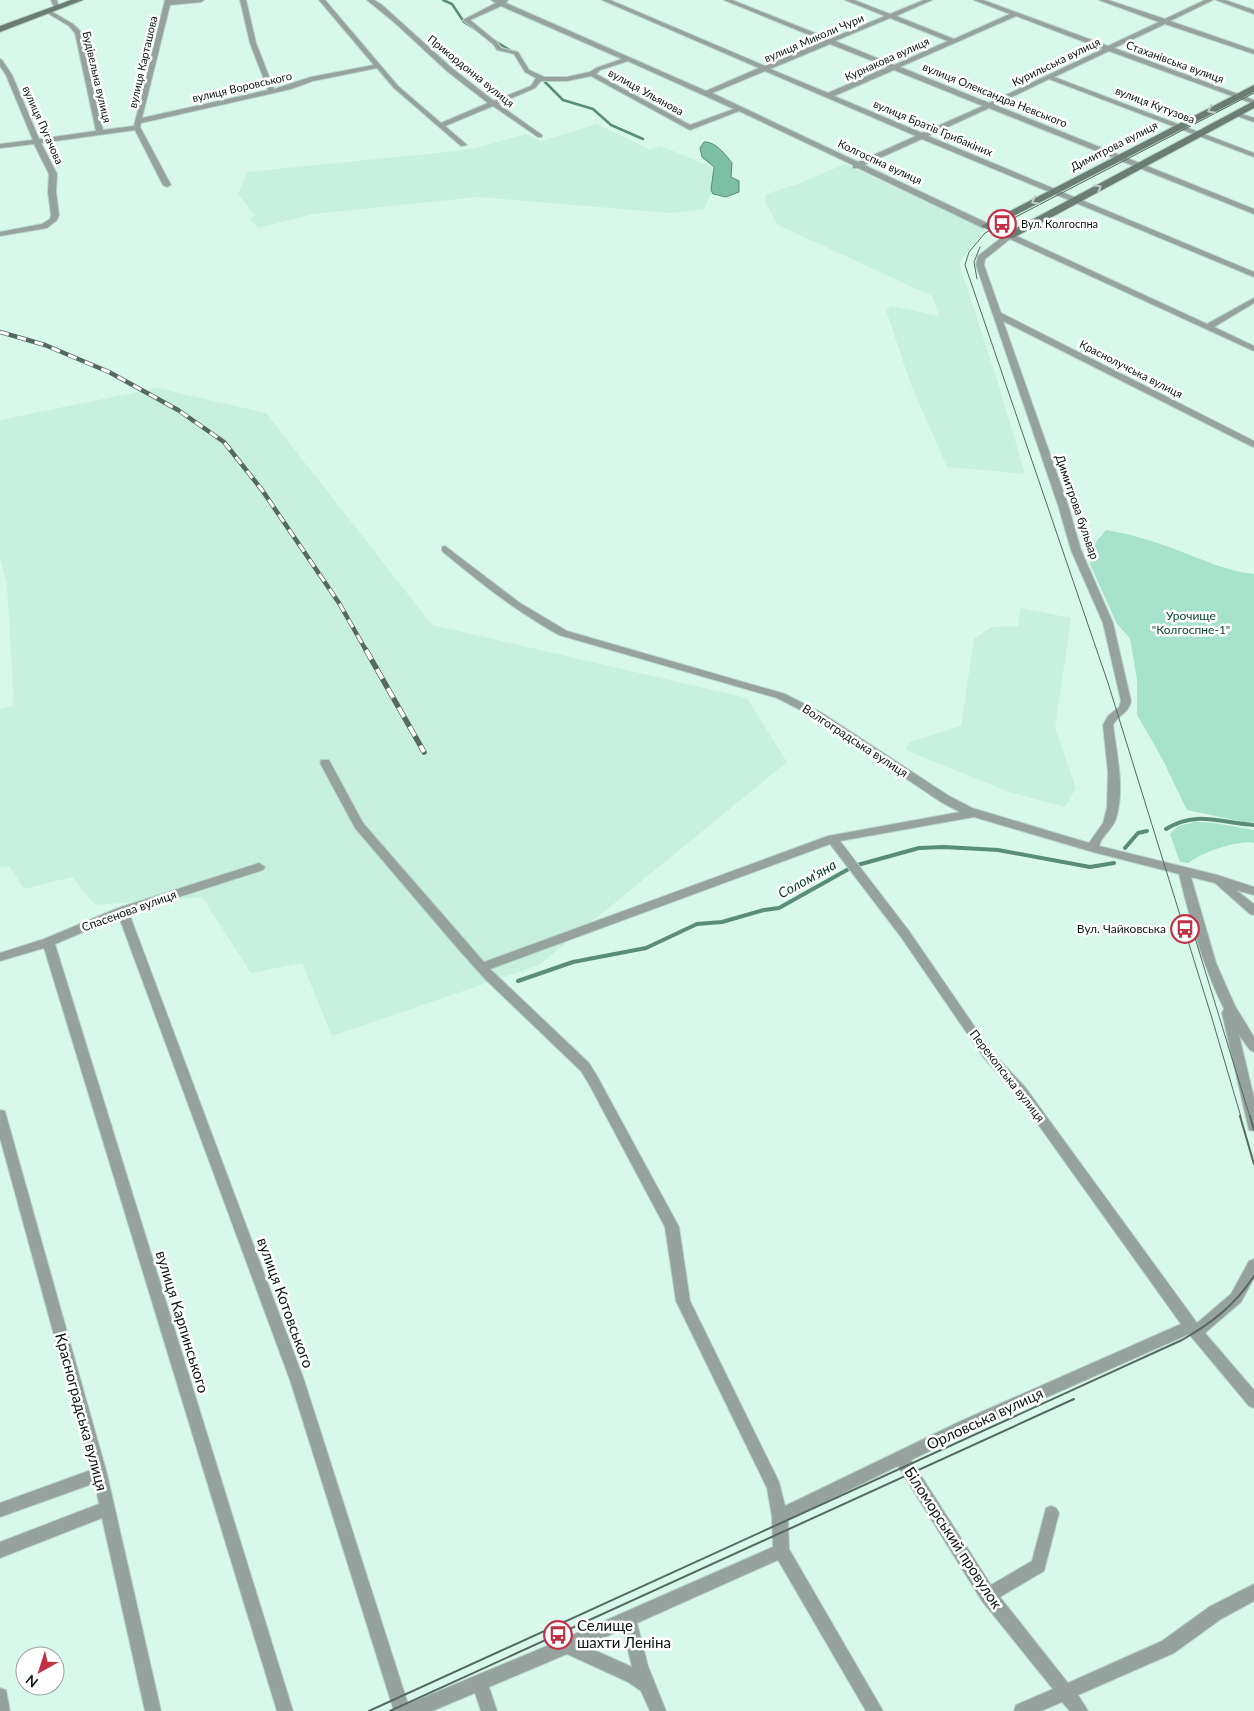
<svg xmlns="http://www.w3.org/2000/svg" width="1254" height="1711" font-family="Lato,sans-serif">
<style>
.built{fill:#c7f0df}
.green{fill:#a7e2cc}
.water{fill:#7cbea6;stroke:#5a8c7a}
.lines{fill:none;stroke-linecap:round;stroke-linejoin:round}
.stream-far1{stroke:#5a8c7a;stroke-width:2.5}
.stream{stroke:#5a8c7a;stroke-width:4}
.street-casing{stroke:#b7d4c8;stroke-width:2}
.secondary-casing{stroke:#b7d4c8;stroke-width:2}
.street{fill:#95a29d;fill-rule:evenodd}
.secondary{fill:#6a7d75;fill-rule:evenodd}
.tram-far1{stroke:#556861;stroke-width:1}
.tram{stroke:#556861;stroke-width:2}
.rail-far1-casing{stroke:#556861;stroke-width:4.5}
.rail-casing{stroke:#556861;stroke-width:5.5}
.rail-far1{stroke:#fff;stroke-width:3;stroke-dasharray:9;stroke-linecap:butt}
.rail{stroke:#fff;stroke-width:4;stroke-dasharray:11;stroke-linecap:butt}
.oneway{stroke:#c3cbc8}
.labels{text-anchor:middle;stroke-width:5;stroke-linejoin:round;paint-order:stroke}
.far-street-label{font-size:11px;fill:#0c1713;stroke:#fff}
.far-poi-label{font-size:11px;fill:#0c1713;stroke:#fff;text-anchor:start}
.street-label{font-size:12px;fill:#0c1713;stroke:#fff}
.park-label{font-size:12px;fill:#0f4837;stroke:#fff}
.poi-label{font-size:12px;fill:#0c1713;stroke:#fff;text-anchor:end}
.water-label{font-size:14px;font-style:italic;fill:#003b2b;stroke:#fff}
.near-street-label{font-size:15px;fill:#0c1713;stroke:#fff}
.near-poi-label{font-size:15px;fill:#0c1713;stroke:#fff;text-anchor:start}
</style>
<rect width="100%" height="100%" fill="#d8f8eb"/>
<g class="built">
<path d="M597,124L650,150L661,146L712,167L714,188L704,209L671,213L478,197L313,214L258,228L250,219L255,215L238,194L247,172L457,151L475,148L526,134L541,141Z"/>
<path d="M845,164L985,230L959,263L998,383L1025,474L947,467L910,382L886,310L891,306L939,316L932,296L778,225L765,202L766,194L800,183Z"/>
<path d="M157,388L266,413L432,625L747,698L787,762L539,965L332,1036L302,963L251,973L202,897L95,905L72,877L24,889L9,866L0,867V709L14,705L7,585L0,558V420Z"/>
<path d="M1021,608L1071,618L1055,728L1076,788L1065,807L1006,791L905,750L910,742L961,726L974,639L991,627L1018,626Z"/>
</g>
<g class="green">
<path d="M1106,530C1130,534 1154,541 1177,550C1203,560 1227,571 1254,574V822H1244L1187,810L1162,758L1137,715V680L1130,638L1117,624L1090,564L1091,548Z"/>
<path d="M1195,822L1214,823L1254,830V843C1237,840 1202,852 1189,863L1180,862L1170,834L1178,826Z"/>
</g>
<path class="water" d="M704,142C715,141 726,155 732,163L731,177L739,181V192L726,197L713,194L711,190L714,167L702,157L700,148Z"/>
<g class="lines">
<g class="stream-far1">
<path d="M443,0L452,4L464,22L478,31"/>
<path d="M490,38L516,54"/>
<path d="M541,78L563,100L593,109L611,125L643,139"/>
</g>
<g class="stream">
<path d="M1166,829C1196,810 1221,823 1254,825"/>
<path d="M1125,848L1138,833L1147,831"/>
<path d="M518,981L573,962L646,948L697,924L722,922L764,910L779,908L854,866L919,848L944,847L998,850L1090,867L1114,863"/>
</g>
<defs>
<g id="street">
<path d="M51,0H57L59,9H55Z"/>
<path d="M165,0H204L201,2L170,5L142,118L268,90L250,43L240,0H246L256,43L274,89L311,77L374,65L319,0H325L398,86L441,123L488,103L448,72L395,23L367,0H374L382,5L453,69L494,101L531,86L536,78L525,72L514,54L497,50L493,44L463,20L496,3L491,0H508L506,3L706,91L759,68L602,0H610L765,66L824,41L724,0H732L830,39L885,16L845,0H854L890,14L924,0H932L896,16L954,39L1010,14L974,0H983L1108,46L1159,22L1099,0H1108L1165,19L1205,0H1213L1170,21L1254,50V54L1165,24L1114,48L1254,100V104L1109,51L1054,77L1254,153V157L1049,79L995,105L1254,209V214L989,108L928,136L1254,272V277L922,139L864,165L989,224V228H983L858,168H853V165L739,111L690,130L591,76L567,81H541L535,88L498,104L542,135V137H538L493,106L445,126L467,145L461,146L394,88L377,68L313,81L291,89L141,123L140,127L171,185L167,187L163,185L135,130L41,143L57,174L56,192L59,215L57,220L47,228L0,236V232L42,224L50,219L51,215L48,192L49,174L34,144L0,148V144L33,140L6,75L0,66V59L2,60L12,75L39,139L96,131L75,33L69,26L44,11L49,10L73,24L81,32L103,130L134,126ZM501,6L622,59L596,68L590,72L567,77H544L529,70L518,52L501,48L497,42L470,20ZM1016,16L1103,49L989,103L900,67ZM890,18L948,41L894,65L835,41ZM830,44L888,67L828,93L770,69ZM628,61L734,109L690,125L596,74L600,70ZM894,70L983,106L922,133L834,96ZM765,71L916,136L858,162L712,93Z"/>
<path d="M1216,0H1225L1254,10V14Z"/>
<path d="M1236,112L1254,118V122L1234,115L1233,114Z"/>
<path d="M1006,234H1012L1207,324L1254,298V303L1214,327L1254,346V351L1010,239L985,259L984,265L1001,313L1254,441V447L1251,446L1003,321L1068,505L1081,550L1113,623L1131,701C1129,713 1118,715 1113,725C1117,756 1125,789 1116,819C1112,830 1102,835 1099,846L1217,875L1254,887V895L1236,890L1254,904V915L1250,914L1215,883L1191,877L1216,963L1235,1006L1254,1037V1052L1250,1050L1239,1035L1254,1098V1131L1249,1130L1248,1126L1222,1013L1224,1009C1203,966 1190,920 1179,874L1093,852L974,817L840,841L909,931L992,1052L1025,1087L1197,1323L1231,1294L1249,1261L1254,1259V1278L1241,1302L1205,1333L1254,1390V1408L1249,1406L1189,1334L971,1431L911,1460L991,1585L1032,1561L1046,1508L1051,1506L1056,1508L1059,1513L1044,1571L1000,1597L1068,1683L1162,1641L1209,1607L1254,1584V1601L1221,1619L1174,1653L1078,1695L1088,1711H1070L1062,1702L1041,1711H1014L1016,1705L1053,1689L982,1601L898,1466L788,1520L789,1549L883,1711H866L778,1560L637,1623L648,1666L666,1711H650L641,1691L628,1682L567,1654L489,1687L497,1711H481L475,1693L432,1711H394L290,1380L119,917L55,944L293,1711H277L44,948L0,961V953L44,939L118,908L259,863L265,867L263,870L129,913L304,1380L408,1704L561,1640L773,1547L772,1516L767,1488L676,1301L665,1227L589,1084L581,1071L485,979L459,950L355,828L320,763L321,760H329L363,823L484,962L828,836L960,812L941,802L814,717L777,698L559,635C517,612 479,582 442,551V547L445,546L520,603L567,631L785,694L822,713L949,796L972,808L1089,843L1103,823L1107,808L1108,772L1103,725L1108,716L1119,707L1121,701L1103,623L1071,550L1058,505L976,265L978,256ZM830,844L901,937L984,1058L1017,1095L1181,1324L961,1421L785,1506L779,1482L690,1301L679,1227L597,1076L589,1063L490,969ZM623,1629L632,1667L585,1646Z"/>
<path d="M0,1110L5,1111L6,1115L107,1474L161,1711H145L102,1518L0,1558V1542L99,1504L95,1483L0,1517V1503L91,1470L0,1138Z"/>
<path d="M0,1688L6,1690L10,1711H0Z"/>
</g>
<g id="secondary">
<path d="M71,0H83L0,32V26Z"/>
<path d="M1254,85V92L994,226L1009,232L1254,101V108L1013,238H1005L981,226Z"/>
</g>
</defs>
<use href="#street" class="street-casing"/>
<use href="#secondary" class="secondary-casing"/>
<use href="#street" class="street"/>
<use href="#secondary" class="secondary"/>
<g class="tram-far1">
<path d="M977,279L974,262L980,247"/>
<path d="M1188,915L1250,1117"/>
<path d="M1241,1117L1211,1015L1108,683L965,265L969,252L985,233L1254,93"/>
</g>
<g class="tram">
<path d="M1240,1116L1254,1164"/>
<path d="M1250,1116L1254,1130"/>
<path d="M369,1711L1182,1340C1212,1323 1235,1305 1254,1276"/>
<path d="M390,1711L1074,1399"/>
</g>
<defs>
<path id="rail-far1" d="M0,332L45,345L109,372L178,410L224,442L262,490L339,603L367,652"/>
<path id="rail" d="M366,650L424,752"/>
</defs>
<use href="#rail-far1" class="rail-far1-casing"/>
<use href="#rail" class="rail-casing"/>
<use href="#rail-far1" class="rail-far1"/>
<use href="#rail" class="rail"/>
</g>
<defs><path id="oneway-chevron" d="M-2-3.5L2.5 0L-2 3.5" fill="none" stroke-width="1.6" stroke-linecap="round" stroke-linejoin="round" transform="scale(1.25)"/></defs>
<g class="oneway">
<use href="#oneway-chevron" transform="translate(1211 110) rotate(153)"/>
<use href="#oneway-chevron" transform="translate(1098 188) rotate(-29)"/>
<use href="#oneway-chevron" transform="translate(1035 201) rotate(153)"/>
</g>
<defs>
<symbol id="bus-ring" viewBox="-11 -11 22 22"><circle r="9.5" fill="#fff" stroke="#c13043" stroke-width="1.5"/><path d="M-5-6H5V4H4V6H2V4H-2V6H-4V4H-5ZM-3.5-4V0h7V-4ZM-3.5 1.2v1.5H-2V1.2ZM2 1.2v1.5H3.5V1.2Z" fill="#c13043"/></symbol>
</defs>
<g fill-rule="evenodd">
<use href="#bus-ring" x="986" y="208" width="32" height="32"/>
<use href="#bus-ring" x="1169" y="913" width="32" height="32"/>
<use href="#bus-ring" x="542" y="1619" width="32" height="32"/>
</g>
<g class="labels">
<g class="far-street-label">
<text transform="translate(814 38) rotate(-23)" y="4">вулиця Миколи Чури</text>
<text transform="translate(887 59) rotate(-24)" y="4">Курнакова вулиця</text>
<text transform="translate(143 62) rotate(-77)" y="4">вулиця Карташова</text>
<text transform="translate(1056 62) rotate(-26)" y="4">Курильська вулиця</text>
<text transform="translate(1175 62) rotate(20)" y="4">Стаханівська вулиця</text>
<text transform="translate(471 71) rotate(39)" y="4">Прикордонна вулиця</text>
<text transform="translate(97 77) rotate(77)" y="4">Будівельна вулиця</text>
<text transform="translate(242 87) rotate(-13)" y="4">вулиця Воровського</text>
<text transform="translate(646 92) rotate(29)" y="4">вулиця Ульянова</text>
<text transform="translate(995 95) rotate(22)" y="4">вулиця Олександра Невського</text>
<text transform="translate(1155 105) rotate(21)" y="4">вулиця Кутузова</text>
<text transform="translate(43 125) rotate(66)" y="4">вулиця Пугачова</text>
<text transform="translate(933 128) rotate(23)" y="4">вулиця Братів Грибакіних</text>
<text transform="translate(1114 146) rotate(-27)" y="4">Димитрова вулиця</text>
<text transform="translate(880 162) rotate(25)" y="4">Колгоспна вулиця</text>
<text transform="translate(1131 369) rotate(27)" y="4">Краснолучська вулиця</text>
</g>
<g class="far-poi-label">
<text x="1021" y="228">Вул. Колгоспна</text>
</g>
<g class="street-label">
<text transform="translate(1077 507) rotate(71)" y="4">Димитрова бульвар</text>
<text transform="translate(855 741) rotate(33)" y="4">Волгоградська вулиця</text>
<text transform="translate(129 911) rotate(-20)" y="4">Спасенова вулиця</text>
<text transform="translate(1007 1076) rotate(52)" y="4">Перекопська вулиця</text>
</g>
<g class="park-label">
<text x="1191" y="620">Урочище<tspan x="1191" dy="14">"Колгоспне-1"</tspan></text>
</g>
<g class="poi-label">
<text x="1166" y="933">Вул. Чайковська</text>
</g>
<g class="water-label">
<text transform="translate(807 879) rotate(-29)" y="5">Солом'яна</text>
</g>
<g class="near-street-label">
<text transform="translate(285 1303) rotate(70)" y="5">вулиця Котовського</text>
<text transform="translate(182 1322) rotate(73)" y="5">вулиця Карпинського</text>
<text transform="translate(81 1412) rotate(75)" y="5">Красноградська вулиця</text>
<text transform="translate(985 1419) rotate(-25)" y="5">Орловська вулиця</text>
<text transform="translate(953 1538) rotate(57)" y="5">Біломорський провулок</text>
</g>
<g class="near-poi-label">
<text x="577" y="1631">Селище<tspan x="577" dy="17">шахти Леніна</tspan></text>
</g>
</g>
<g transform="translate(40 1671) rotate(219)"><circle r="24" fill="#ffffff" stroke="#9ea2a1"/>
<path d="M0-4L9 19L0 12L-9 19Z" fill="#c13043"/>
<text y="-8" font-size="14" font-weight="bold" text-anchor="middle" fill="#0c1713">N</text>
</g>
</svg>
